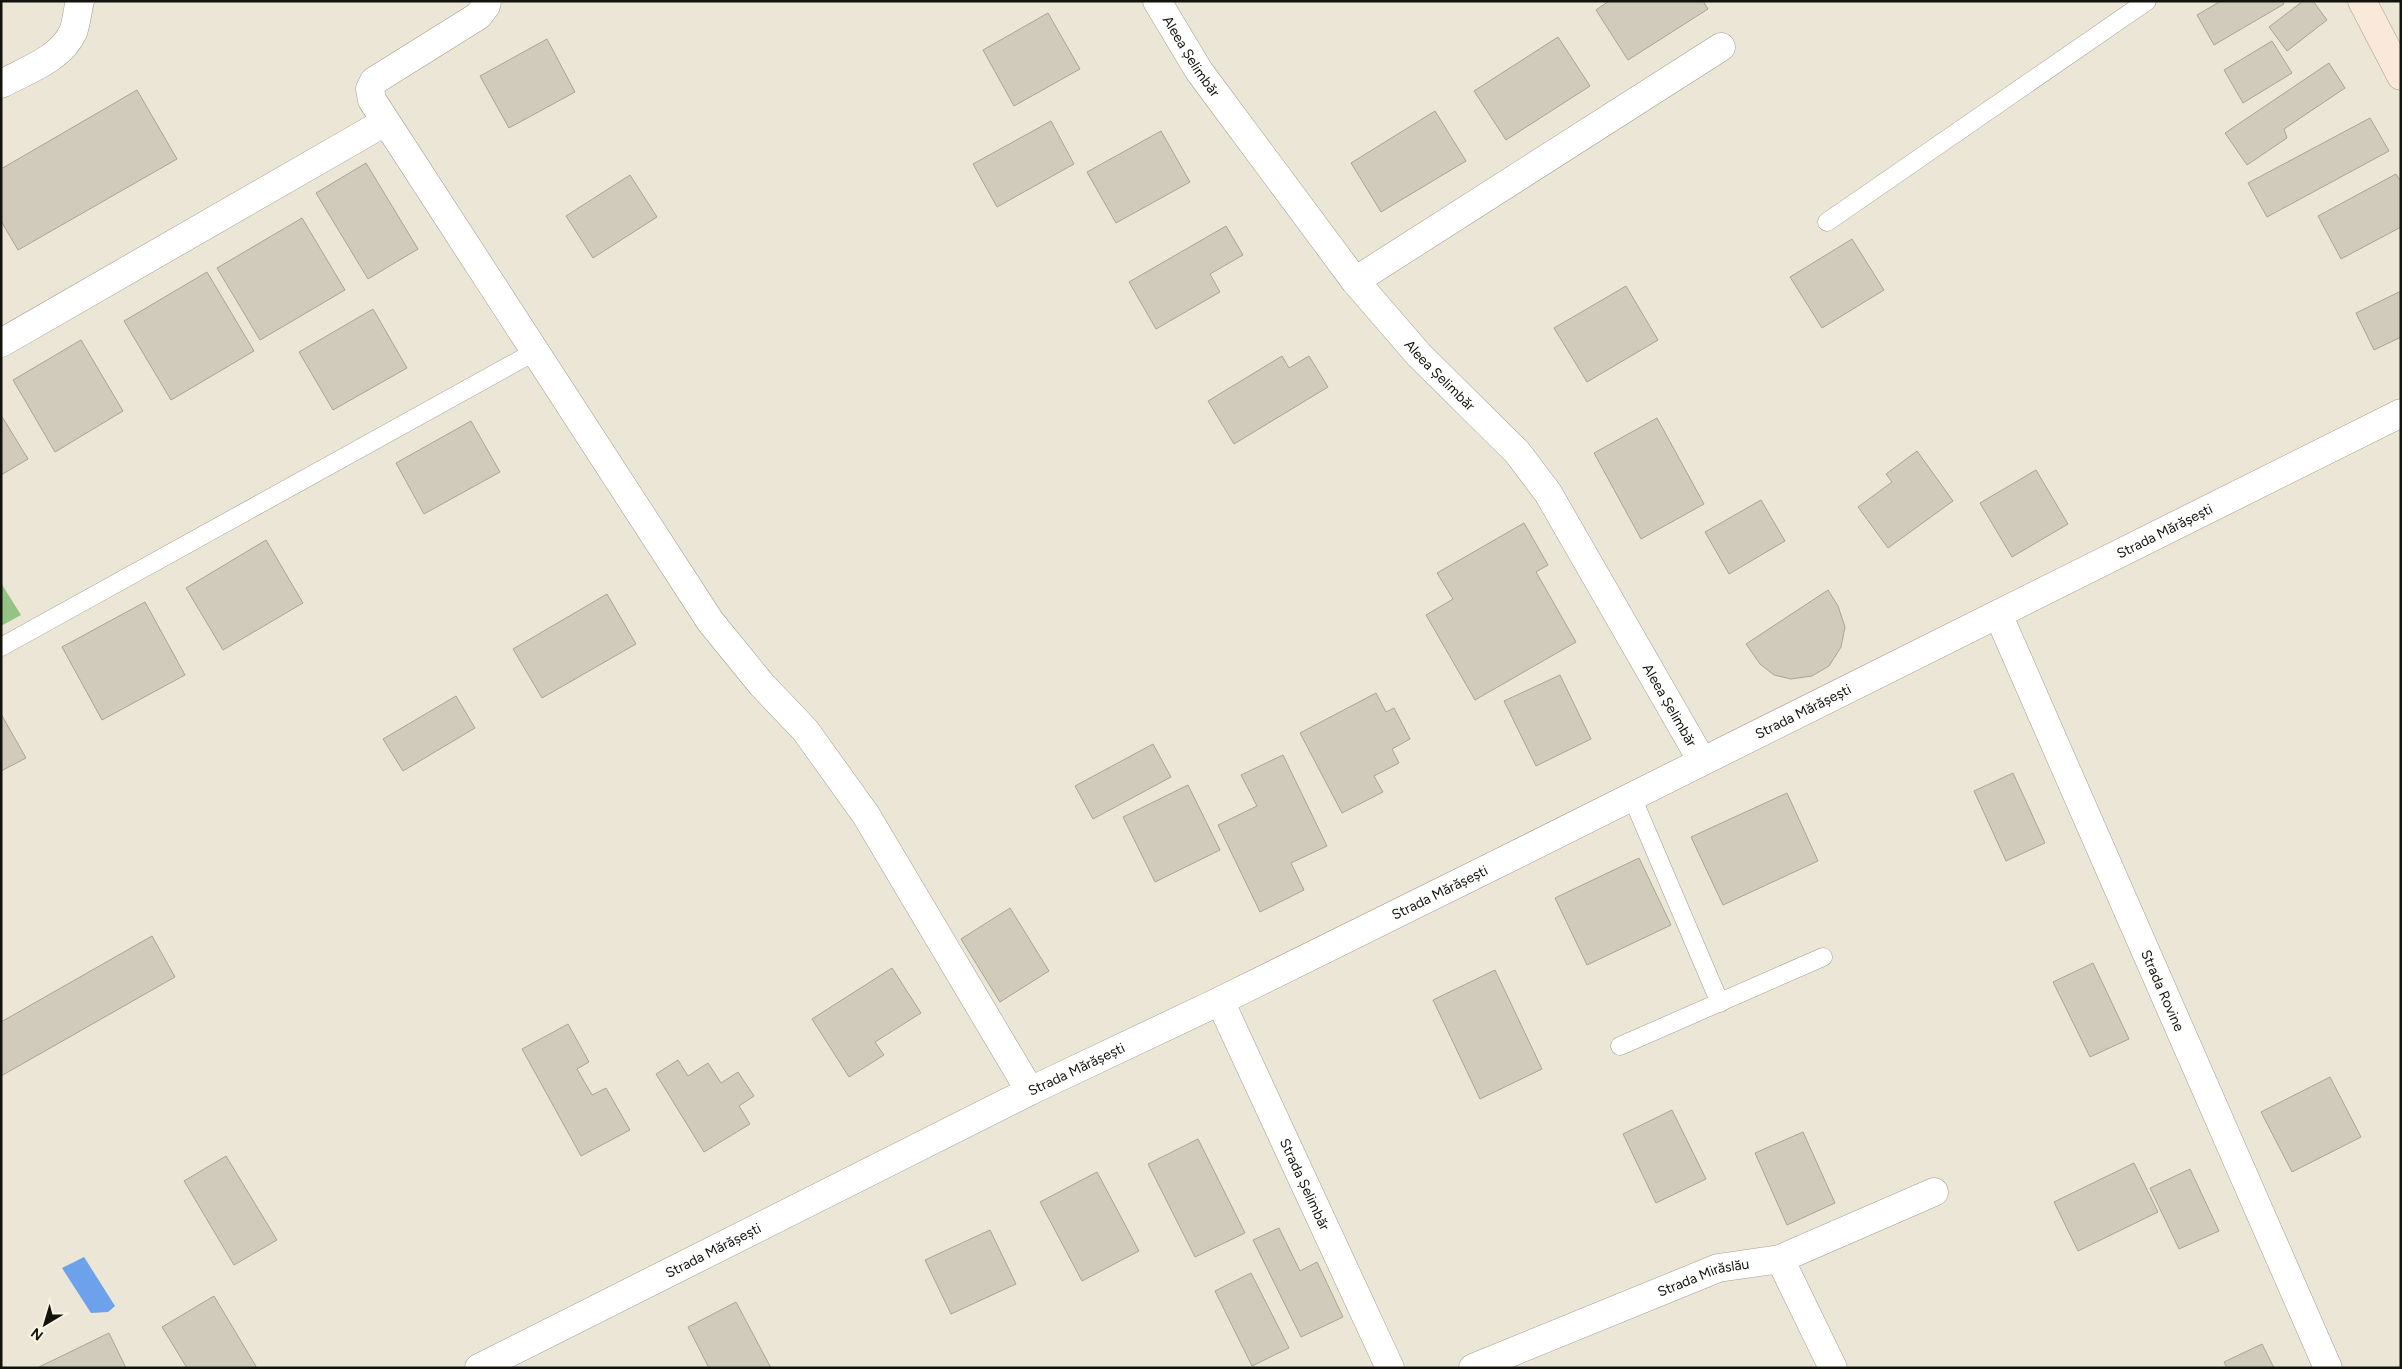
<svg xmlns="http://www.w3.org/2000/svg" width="2402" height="1369" font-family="Figtree,sans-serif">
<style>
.green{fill:#94c483}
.water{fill:#6ea1ec}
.building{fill:#d0cbbb;stroke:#a9a495}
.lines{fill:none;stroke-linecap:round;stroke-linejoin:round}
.service-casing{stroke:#a29e8f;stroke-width:19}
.minor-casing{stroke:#a29e8f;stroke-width:29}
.secondary-casing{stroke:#a29e8f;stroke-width:29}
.service{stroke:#fff;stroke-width:18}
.minor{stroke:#fff;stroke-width:28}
.secondary{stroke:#fae9da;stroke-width:28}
.labels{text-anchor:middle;stroke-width:4;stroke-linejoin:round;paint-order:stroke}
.street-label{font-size:14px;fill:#13120c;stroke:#f8f4e3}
</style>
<rect width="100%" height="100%" fill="#ebe6d6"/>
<path class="green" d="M1,583L21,615L1,626Z"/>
<path class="water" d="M84,1257L115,1306L108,1312L91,1313L62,1268Z"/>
<g class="building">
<path d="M1609,1H1703L1708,9L1628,60L1596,10Z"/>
<path d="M2221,1H2282L2284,4L2214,45L2197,15Z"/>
<path d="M2303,1H2313L2327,20L2287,51L2269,27Z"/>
<path d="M1048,13L1080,69L1014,106L983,50Z"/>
<path d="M1558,37L1590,86L1506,140L1474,91Z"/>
<path d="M547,39L575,92L509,128L480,76Z"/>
<path d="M2272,41L2292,73L2243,103L2224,70Z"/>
<path d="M2329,63L2345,88L2284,129L2287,138L2247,165L2225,133Z"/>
<path d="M137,90L177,159L18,250L1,221V169Z"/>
<path d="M1435,111L1466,161L1381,212L1351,163Z"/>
<path d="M2370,118L2389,151L2267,217L2248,183Z"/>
<path d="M1051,121L1074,164L997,207L973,164Z"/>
<path d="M1161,131L1190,182L1116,223L1087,172Z"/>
<path d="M366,163L418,249L368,279L316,193Z"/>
<path d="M2396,174L2401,182V227L2341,259L2318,216Z"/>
<path d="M630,175L657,217L593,258L566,216Z"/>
<path d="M302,218L345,290L260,340L217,268Z"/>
<path d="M1226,226L1243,255L1210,274L1220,292L1156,329L1129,282Z"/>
<path d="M1852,239L1884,290L1822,328L1790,277Z"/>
<path d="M207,272L254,351L171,400L124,321Z"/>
<path d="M1626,286L1658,340L1587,382L1554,328Z"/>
<path d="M2401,291V337L2374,350L2356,313Z"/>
<path d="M373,309L407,368L333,410L299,352Z"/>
<path d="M81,340L123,411L55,452L13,380Z"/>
<path d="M1282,356L1289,368L1309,356L1328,387L1234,444L1208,401Z"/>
<path d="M1,415L28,459L1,475Z"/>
<path d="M1657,418L1704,504L1641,539L1594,453Z"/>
<path d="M471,421L500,472L424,514L396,463Z"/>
<path d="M1917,451L1953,501L1888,548L1858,507L1892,482L1886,474Z"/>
<path d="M2036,470L2068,524L2012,557L1980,503Z"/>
<path d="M1761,500L1785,541L1729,574L1705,532Z"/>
<path d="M1524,523L1548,565L1536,572L1576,642L1475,700L1426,615L1453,599L1437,573Z"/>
<path d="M266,540L303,603L223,650L186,588Z"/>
<path d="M1828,590L1838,606L1845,627L1841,647L1829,666L1812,676L1791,679L1774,675L1760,664L1746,644Z"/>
<path d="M607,594L636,644L542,698L513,649Z"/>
<path d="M145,602L185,675L102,720L62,647Z"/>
<path d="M1560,675L1591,739L1536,766L1504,701Z"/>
<path d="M1376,693L1386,712L1394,708L1410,739L1392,749L1399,763L1374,776L1383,792L1342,813L1300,733Z"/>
<path d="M456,696L475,728L403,771L383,739Z"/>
<path d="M1,714L26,758L1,771Z"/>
<path d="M1153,744L1171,777L1093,819L1075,786Z"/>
<path d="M1283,755L1327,846L1291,863L1304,890L1260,912L1218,825L1257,806L1241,775Z"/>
<path d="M2013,773L2045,843L2006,861L1974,791Z"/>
<path d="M1188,785L1220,850L1155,882L1123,817Z"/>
<path d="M1787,793L1818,861L1723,905L1691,837Z"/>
<path d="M1639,858L1671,925L1587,965L1555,898Z"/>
<path d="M1010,908L1049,971L1000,1002L961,939Z"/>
<path d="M152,936L175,977L1,1076V1022Z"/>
<path d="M2093,963L2129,1039L2090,1057L2053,982Z"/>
<path d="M892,968L921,1013L875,1042L884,1055L849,1077L812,1019Z"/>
<path d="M1495,970L1542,1069L1480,1099L1433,1000Z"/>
<path d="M568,1024L589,1062L577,1069L592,1095L606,1088L630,1130L581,1156L522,1049Z"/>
<path d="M678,1060L688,1076L708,1063L721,1083L738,1072L754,1096L739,1106L750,1124L704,1152L656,1074Z"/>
<path d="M2330,1077L2361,1137L2292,1172L2261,1112Z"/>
<path d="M1672,1110L1706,1179L1656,1203L1623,1134Z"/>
<path d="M1803,1132L1835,1203L1787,1225L1755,1153Z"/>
<path d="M1198,1139L1245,1233L1195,1257L1148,1164Z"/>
<path d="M226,1156L277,1240L234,1265L184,1181Z"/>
<path d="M2134,1163L2158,1212L2078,1251L2054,1202Z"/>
<path d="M2190,1169L2219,1231L2179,1249L2150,1188Z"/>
<path d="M1097,1172L1139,1251L1082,1281L1040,1202Z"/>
<path d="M1279,1228L1300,1271L1317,1262L1343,1317L1301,1337L1253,1240Z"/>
<path d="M990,1230L1016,1284L951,1314L925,1260Z"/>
<path d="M1251,1273L1289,1348L1252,1366L1215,1291Z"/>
<path d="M214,1296L257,1368H187L162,1327Z"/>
<path d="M736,1302L771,1368H709L688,1327Z"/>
<path d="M109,1333L126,1368H37Z"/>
<path d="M2262,1344L2274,1368H2227L2224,1362Z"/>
</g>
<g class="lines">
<defs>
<g id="service">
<path d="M1827,222L2147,1"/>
<path d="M1,647L536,351"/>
<path d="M1632,797L1720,1003"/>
<path d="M1620,1046L1823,957"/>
</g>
<g id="minor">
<path d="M487,1L486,6L478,16L374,81L370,89L372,100L710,621L762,685L805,730L866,815L1030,1091"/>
<path id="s1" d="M1157,1L1199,71L1355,281L1419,355L1517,452L1548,493L1702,761"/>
<path d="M1,84C25,71 61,59 73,32C77,22 77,11 80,1"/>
<path d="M1355,281L1721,47"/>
<path d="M1,343L385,122"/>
<path id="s2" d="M1998,614L2328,1368"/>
<path id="s3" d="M1220,1001L1390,1368"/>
<path d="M1780,1259L1833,1368"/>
<path id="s4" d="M479,1368L1030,1091L1220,1001L1495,865L2401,413"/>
<path id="s5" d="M1473,1368L1718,1268L1780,1259L1934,1192"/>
</g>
<path id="secondary" d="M2362,1L2401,76"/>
</defs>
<use href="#service" class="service-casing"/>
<use href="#minor" class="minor-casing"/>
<use href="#secondary" class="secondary-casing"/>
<use href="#service" class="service"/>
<use href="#minor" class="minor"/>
<use href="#secondary" class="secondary"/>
</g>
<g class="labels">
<g class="street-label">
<text dy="5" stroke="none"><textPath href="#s1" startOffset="65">Aleea Șelimbăr</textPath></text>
<text dy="5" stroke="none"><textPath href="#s1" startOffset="470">Aleea Șelimbăr</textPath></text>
<text dy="5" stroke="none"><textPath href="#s4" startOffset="1882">Strada Mărășești</textPath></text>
<text dy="5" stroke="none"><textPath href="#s1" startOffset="875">Aleea Șelimbăr</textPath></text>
<text dy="5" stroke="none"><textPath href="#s4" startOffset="1478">Strada Mărășești</textPath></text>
<text dy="5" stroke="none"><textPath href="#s4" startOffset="1072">Strada Mărășești</textPath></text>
<text dy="5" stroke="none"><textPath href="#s2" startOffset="411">Strada Rovine</textPath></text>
<text dy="5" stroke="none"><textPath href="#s4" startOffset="668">Strada Mărășești</textPath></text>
<text dy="5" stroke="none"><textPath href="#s3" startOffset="202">Strada Șelimbăr</textPath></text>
<text dy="5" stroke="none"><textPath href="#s4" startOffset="262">Strada Mărășești</textPath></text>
<text dy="5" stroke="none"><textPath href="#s5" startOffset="248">Strada Mirăslău</textPath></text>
</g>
</g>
<rect width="2402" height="1369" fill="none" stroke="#13120c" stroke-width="5"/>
<g transform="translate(45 1324) rotate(218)" stroke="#f8f4e3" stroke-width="4" paint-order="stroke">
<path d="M0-4L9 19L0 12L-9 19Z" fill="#13120c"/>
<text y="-8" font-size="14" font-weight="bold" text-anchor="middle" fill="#13120c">N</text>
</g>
</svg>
